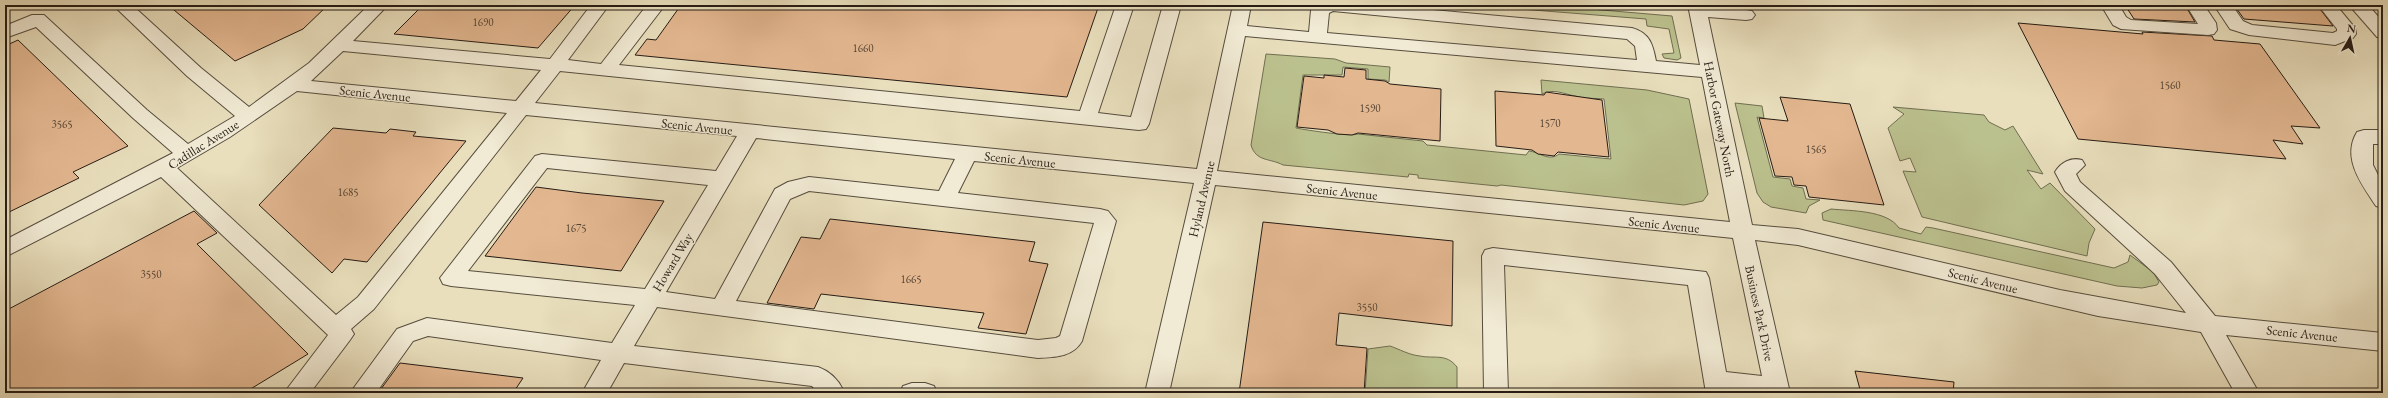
<svg xmlns="http://www.w3.org/2000/svg" width="2388" height="398" font-family="'EB Garamond',serif">
<style>
.green{fill:#bbc18e;stroke:#706e51}
.building{fill:#e3b790;stroke:#251c14}
.lines{fill:none;stroke-linecap:round;stroke-linejoin:round}
.minor-casing{stroke:#564d3e;stroke-width:2}
.minor{fill:#f1ead4;fill-rule:evenodd}
.labels{text-anchor:middle;stroke-width:3;stroke-linejoin:round;paint-order:stroke}
.number-label{font-size:11px;fill:#544333}
.street-label{font-size:13px;fill:#251c14;stroke:#f1ead4}
</style>
<rect width="100%" height="100%" fill="#e9dfbd"/>
<filter id="stains"><feTurbulence type="fractalNoise" baseFrequency=".005" numOctaves="4"/><feColorMatrix values="0 0 0 0 .2 0 0 0 0 .09 0 0 0 0 .02 0 0 0 .5 -.17"/></filter>
<radialGradient id="worn" r=".72"><stop offset=".6" stop-color="#630" stop-opacity="0"/><stop offset="1" stop-color="#630" stop-opacity=".3"/></radialGradient>
<g class="green">
<path d="M1470,5H1543L1672,16L1681,58L1677,60L1664,58L1662,54L1674,53L1669,29L1647,26L1646,19Z"/>
<path d="M1266,54L1335,59L1346,63L1390,67L1389,82L1385,80L1368,79V69L1343,67L1342,75H1303L1296,128C1306,130 1351,137 1358,134L1423,141L1427,145L1526,155L1529,151C1539,152 1549,162 1559,154L1611,159L1604,99C1595,98 1584,99 1575,96C1564,94 1553,88 1542,94L1541,80L1647,90L1689,99L1708,194L1703,201L1684,205L1501,185L1497,186L1418,178V175L1409,174L1408,177L1283,165C1270,158 1256,162 1251,145Z"/>
<path d="M1735,103L1762,106L1764,118L1757,117L1773,177L1790,179L1792,186L1803,188L1806,199L1820,200L1809,206L1806,213L1771,207L1763,202L1757,193Z"/>
<path d="M1893,107L1984,115L1989,122L2005,130L2013,126L2043,174L2027,170L2041,189L2050,183L2095,229L2089,243L2087,256L1922,217L1903,171L1916,172L1910,158L1900,161L1888,128L1904,114Z"/>
<path d="M1831,209C1851,211 1887,210 1899,228L1921,234L1926,227L1933,228L2114,268L2128,262L2130,255L2153,272L2159,282L2157,285L2142,288L2117,286L1823,220L1822,213Z"/>
<path d="M1390,346C1399,349 1409,355 1420,356C1435,359 1446,353 1457,367V393H1365L1368,349Z"/>
</g>
<g class="building">
<path d="M168,5H328L303,29L235,61Z"/>
<path d="M423,5H575L538,48L394,34Z"/>
<path d="M681,5H1099L1067,97L635,55L647,39L656,40Z"/>
<path d="M2125,5H2185L2195,22L2134,19Z"/>
<path d="M2234,5H2317L2333,26L2244,19Z"/>
<path d="M2018,23L2143,34L2142,32L2212,36L2214,40L2260,44L2320,128L2291,126L2303,144L2273,140L2286,159L2078,139Z"/>
<path d="M18,40L128,146L73,172L79,178L5,214V46Z"/>
<path d="M1345,68L1366,70V79L1385,81L1390,84L1441,89L1440,141L1358,133L1352,135L1337,134L1328,130L1297,127L1304,76L1324,78V75L1344,77Z"/>
<path d="M1495,91L1544,95L1546,92L1602,100L1609,157L1558,152L1554,156L1538,154L1532,150L1496,146Z"/>
<path d="M1780,97L1850,104L1884,205L1809,197L1806,186L1794,185L1792,177L1775,176L1759,118L1788,121Z"/>
<path d="M333,128L386,133L390,129L416,132L413,136L466,141L367,262L344,259L332,273L259,205Z"/>
<path d="M536,187L582,193L664,201L621,271L485,256Z"/>
<path d="M194,211L217,233L197,244L308,354L244,393H5V311Z"/>
<path d="M830,219L1035,242L1029,261L1048,264L1026,334L978,328L984,313L821,294L814,309L767,303L801,237L820,239Z"/>
<path d="M1263,222L1453,241L1452,326L1339,313L1336,345L1367,348L1364,393H1239Z"/>
<path d="M400,363L523,378L513,393H378Z"/>
<path d="M1855,371L1954,382L1953,393H1861Z"/>
</g>
<g class="lines">
<defs>
<g id="minor">
<path d="M113,5H132L201,68L249,107L309,63L369,5H388L353,41L550,59L591,5H609L568,60L601,64L647,5H665L619,65L1080,111L1116,5H1134L1098,113L1131,117L1163,5H1181L1149,124L1146,129L1139,130L560,71L535,103L1197,169L1233,5H1251L1247,26L1309,32L1311,10L1317,5H1378L1632,28C1650,33 1653,45 1656,61L1700,65L1688,5L1746,10L1752,11L1755,15L1752,19L1746,20L1708,17L1752,225L1798,229L2060,290L2186,313L2155,274L2065,191L2055,172C2061,162 2071,157 2082,160L2085,165L2076,174L2080,182L2171,262L2215,316L2383,333V351L2226,335L2259,393H2235L2201,332L2098,316L1798,245L1755,240L1790,393L1730,391V393H1706L1688,285L1504,265L1508,393H1484L1482,256L1485,250L1493,248L1706,272L1709,278L1726,372L1762,376L1733,238L1215,185L1169,393H1145L1194,183L974,161L958,193L1100,209L1108,211L1116,221L1082,341C1073,357 1055,357 1038,358L657,307L634,346L818,367C829,371 838,379 843,390L842,393H818L812,386L624,363L607,393H582L601,360L428,336L413,341L376,393H350L397,329L427,318L612,343L635,305L451,286L443,284L440,278L535,156L542,154L716,171L737,136L526,115L374,309L351,329L354,334L350,340L310,393H284L328,335L161,177L5,257V240L173,153L133,118L36,27L5,38V26L32,15H44L147,110L188,144L235,116L187,76ZM1333,11L1627,39L1635,46L1637,60L1327,33L1329,13ZM1245,36L1702,77L1730,222L1217,171ZM343,51L541,70L516,101L311,81ZM297,91L507,113L358,297L336,315L177,168L230,137ZM756,138L955,159L939,191L809,177L788,182L775,189L715,299L666,292ZM547,168L708,185L645,289L468,271ZM809,191L1094,223L1060,336L1056,338L1038,340L736,301L790,199Z"/>
<path d="M2101,5H2119L2126,17L2131,20L2198,24L2186,5H2204L2216,23L2217,30L2214,34L2208,35L2121,29L2113,25Z"/>
<path d="M2214,5H2232L2243,21L2252,25L2333,33L2337,31V29L2318,5H2336L2355,28L2356,34L2353,38L2335,45L2249,35L2230,29Z"/>
<path d="M2349,5H2368L2383,22V38L2377,37Z"/>
<path d="M2364,130H2383V144H2373V165L2383,185V208L2376,206C2362,185 2341,158 2357,132Z"/>
<path d="M912,383H925L934,386L937,393H900L903,386Z"/>
</g>
</defs>
<use href="#minor" class="minor-casing"/>
<use href="#minor" class="minor"/>
</g>
<g class="labels">
<g class="number-label">
<text x="483" y="26">1690</text>
<text x="863" y="52">1660</text>
<text x="2170" y="89">1560</text>
<text x="1370" y="112">1590</text>
<text x="1550" y="127">1570</text>
<text x="62" y="128">3565</text>
<text x="1816" y="153">1565</text>
<text x="348" y="196">1685</text>
<text x="576" y="232">1675</text>
<text x="151" y="278">3550</text>
<text x="911" y="283">1665</text>
<text x="1367" y="311">3550</text>
</g>
<g class="street-label">
<text transform="translate(375 93) rotate(6)" y="5">Scenic Avenue</text>
<text transform="translate(1720 119) rotate(79)" y="5">Harbor Gateway North</text>
<text transform="translate(697 126) rotate(6)" y="5">Scenic Avenue</text>
<text transform="translate(203 144) rotate(-32)" y="5">Cadillac Avenue</text>
<text transform="translate(1020 159) rotate(6)" y="5">Scenic Avenue</text>
<text transform="translate(1342 191) rotate(6)" y="5">Scenic Avenue</text>
<text transform="translate(1201 199) rotate(-77)" y="5">Hyland Avenue</text>
<text transform="translate(1664 224) rotate(6)" y="5">Scenic Avenue</text>
<text transform="translate(672 262) rotate(-59)" y="5">Howard Way</text>
<text transform="translate(1983 280) rotate(14)" y="5">Scenic Avenue</text>
<text transform="translate(1760 313) rotate(78)" y="5">Business Park Drive</text>
<text transform="translate(2302 333) rotate(6)" y="5">Scenic Avenue</text>
</g>
</g>
<rect width="2388" height="398" fill="none" stroke="#e9dfbd" stroke-width="20"/>
<rect x="6" y="6" width="2376" height="386" fill="none" stroke="#251c14" stroke-width="2"/>
<rect x="10" y="10" width="2368" height="378" fill="none" stroke="#251c14"/>
<g transform="translate(2350 38) rotate(9)" stroke="#f1ead4" stroke-width="3" paint-order="stroke">
<path d="M0-3L7 15L0 10L-7 15Z" fill="#251c14"/>
<text y="-6" font-size="11" font-weight="bold" text-anchor="middle" fill="#251c14">N</text>
</g>
<rect width="100%" height="100%" filter="url(#stains)"/>
<rect width="100%" height="100%" fill="url(#worn)"/>
</svg>
